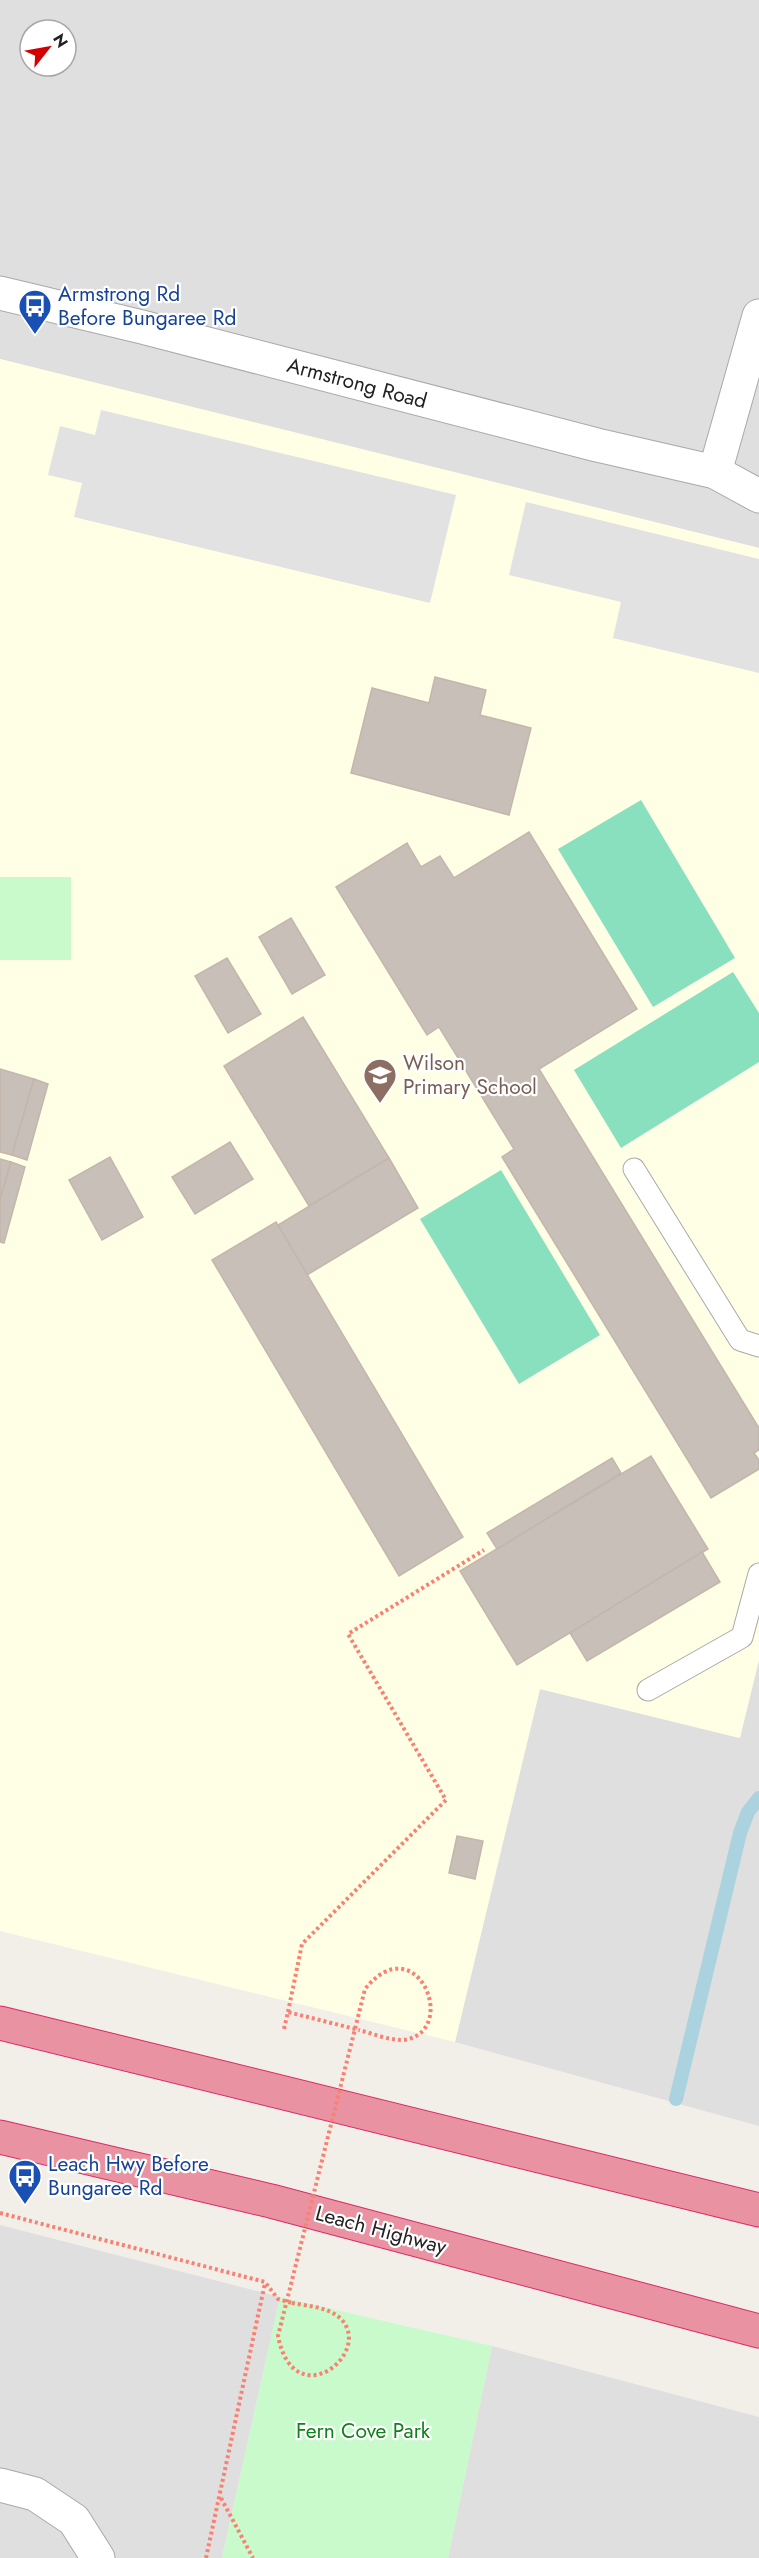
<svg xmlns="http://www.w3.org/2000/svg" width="759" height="2558" font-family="Jost,sans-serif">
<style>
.residential{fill:#e0dfdf;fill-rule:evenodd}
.education{fill:#ffffe5}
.park{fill:#c8facc}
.pitch{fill:#88e0be}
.parking{fill:#e2e2e2}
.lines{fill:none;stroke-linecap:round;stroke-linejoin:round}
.stream{stroke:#aad3df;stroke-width:14}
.building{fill:#c7bfb8;stroke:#c4b6ab;stroke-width:1.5}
.lane-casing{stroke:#a9a9a9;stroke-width:23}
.street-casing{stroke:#a9a9a9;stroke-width:35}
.highway-casing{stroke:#dc2a67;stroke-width:35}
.path{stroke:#fa8072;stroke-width:4;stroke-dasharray:3 3;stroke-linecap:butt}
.lane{stroke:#fff;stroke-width:21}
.street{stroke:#fff;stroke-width:33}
.highway{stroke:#e892a2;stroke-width:33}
.path-bridge{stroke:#fa8072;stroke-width:4;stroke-dasharray:3 3;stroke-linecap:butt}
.labels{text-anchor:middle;stroke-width:4.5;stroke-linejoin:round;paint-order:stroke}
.transit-label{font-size:21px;fill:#164399;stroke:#fff;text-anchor:start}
.street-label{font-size:21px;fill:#222;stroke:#fff}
.education-label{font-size:21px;fill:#785e54;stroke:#fff;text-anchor:start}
.park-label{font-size:21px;fill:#0c8416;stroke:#fff}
</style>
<rect width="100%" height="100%" fill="#f2efe9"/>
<g class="residential">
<path d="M0,0H759V548L0,359ZM30,30H66V66H30Z"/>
<path d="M759,1660V2126L455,2042L540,1689L739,1738Z"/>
<path d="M0,2225L280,2297L222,2558H0Z"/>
<path d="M492,2346L759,2417V2558H448Z"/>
</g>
<path class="education" d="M0,359L759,548V1660L740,1738L540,1689L455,2042L0,1931Z"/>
<g class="park">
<rect x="0" y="877" width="71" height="83"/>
<path d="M280,2297L492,2346L448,2558H222Z"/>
</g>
<g class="pitch">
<path d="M641,800L735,958L653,1007L558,849Z"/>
<path d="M733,972L759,1013V1062L621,1148L574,1070Z"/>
<path d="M501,1170L600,1335L519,1384L420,1219Z"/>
</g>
<g class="parking">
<path d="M101,410L456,495L430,603L74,517L82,483L48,475L60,426L95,435Z"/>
<path d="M526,502L759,559V673L613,638L621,602L509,575Z"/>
</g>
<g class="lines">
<path class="stream" d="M676,2099L740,1833L748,1812L759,1798"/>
</g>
<g class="building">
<path d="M435,677L486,690L480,715L531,728L509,815L351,773L372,688L429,703Z"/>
<path d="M529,832L637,1009L539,1069L759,1428V1450L754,1453L759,1460V1469L711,1498L502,1157L514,1149L439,1027L427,1035L336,887L407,843L421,867L440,856L454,878Z"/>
<path d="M291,918L325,975L292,994L259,937Z"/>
<path d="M227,958L261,1014L228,1033L195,976Z"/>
<path d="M303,1017L389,1158L309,1206L224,1066Z"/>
<path d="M0,1069L34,1079L12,1155L0,1152Z"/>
<path d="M34,1079L48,1084L27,1160L12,1155Z"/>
<path d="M230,1142L253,1179L195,1214L172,1177Z"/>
<path d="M110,1157L143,1217L102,1240L69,1180Z"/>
<path d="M389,1158L418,1208L307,1275L278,1225Z"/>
<path d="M0,1159L11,1162L0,1200Z"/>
<path d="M11,1162L25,1167L4,1243L0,1242V1200Z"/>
<path d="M276,1222L463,1537L399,1576L212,1260Z"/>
<path d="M651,1456L708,1549L517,1665L460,1571Z"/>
<path d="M612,1458L621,1473L497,1549L487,1533Z"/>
<path d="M702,1552L720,1582L587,1661L570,1633Z"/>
<path d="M457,1836L483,1841L475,1879L449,1873Z"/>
</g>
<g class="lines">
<defs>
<g id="lane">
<path d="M634,1169L740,1340L759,1346"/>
<path d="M648,1690L742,1637L759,1574"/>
</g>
<g id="street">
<path d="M0,293L142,327L597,445L715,472L759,496"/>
<path d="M715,472L759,316"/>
<path d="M0,2485L35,2494L74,2520L98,2558"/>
</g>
<g id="highway">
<path d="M0,2023L759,2210"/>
<path d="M0,2137L271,2201L759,2331"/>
</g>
</defs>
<use href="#lane" class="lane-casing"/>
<use href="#street" class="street-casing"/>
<use href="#highway" class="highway-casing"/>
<g class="path">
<path d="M288,2012L302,1944L446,1800L348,1634L484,1550"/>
<path d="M284,2029L288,2012L359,2030"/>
<path d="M0,2213L265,2282L278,2299L292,2303"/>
<path d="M221,2498L253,2558"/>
<path d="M206,2558L265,2283"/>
</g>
<use href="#lane" class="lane"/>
<use href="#street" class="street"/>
<use href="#highway" class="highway"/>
<path class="path-bridge" d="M292,2303C308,2306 329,2307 341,2319C374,2353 294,2417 278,2336L365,1989C415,1927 458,2025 409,2039C394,2043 372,2033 359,2030"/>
</g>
<defs>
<symbol id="bus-pin" viewBox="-11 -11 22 30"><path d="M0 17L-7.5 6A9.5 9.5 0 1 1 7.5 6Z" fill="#1a4fb4" stroke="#fff"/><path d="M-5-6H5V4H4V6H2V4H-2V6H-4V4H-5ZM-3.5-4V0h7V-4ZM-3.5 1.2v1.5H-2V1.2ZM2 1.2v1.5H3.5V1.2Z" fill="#fff"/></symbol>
<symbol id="school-pin" viewBox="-11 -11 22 30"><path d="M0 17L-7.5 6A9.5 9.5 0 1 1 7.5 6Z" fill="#8d6e63" stroke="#fff"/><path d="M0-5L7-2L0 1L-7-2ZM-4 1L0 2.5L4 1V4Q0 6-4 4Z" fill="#fff"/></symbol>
</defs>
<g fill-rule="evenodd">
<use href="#bus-pin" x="16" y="287" width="38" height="52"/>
<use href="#school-pin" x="361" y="1056" width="38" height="52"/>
<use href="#bus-pin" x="6" y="2157" width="38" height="52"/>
</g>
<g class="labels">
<g class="transit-label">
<text x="58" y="301">Armstrong Rd<tspan x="58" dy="24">Before Bungaree Rd</tspan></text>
<text x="48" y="2171">Leach Hwy Before<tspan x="48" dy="24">Bungaree Rd</tspan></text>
</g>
<g class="street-label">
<text transform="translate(357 383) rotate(15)" y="7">Armstrong Road</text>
<text transform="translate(381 2230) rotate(15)" y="7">Leach Highway</text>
</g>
<g class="education-label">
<text x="403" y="1070">Wilson<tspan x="403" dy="24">Primary School</tspan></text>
</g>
<g class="park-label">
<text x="363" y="2438">Fern Cove Park</text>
</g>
</g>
<g transform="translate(48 48) rotate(59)"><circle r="28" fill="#ffffff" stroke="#a7a7a7" stroke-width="1.5"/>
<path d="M0-4.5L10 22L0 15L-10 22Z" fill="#d40000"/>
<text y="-9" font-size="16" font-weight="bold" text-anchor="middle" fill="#222222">N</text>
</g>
</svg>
